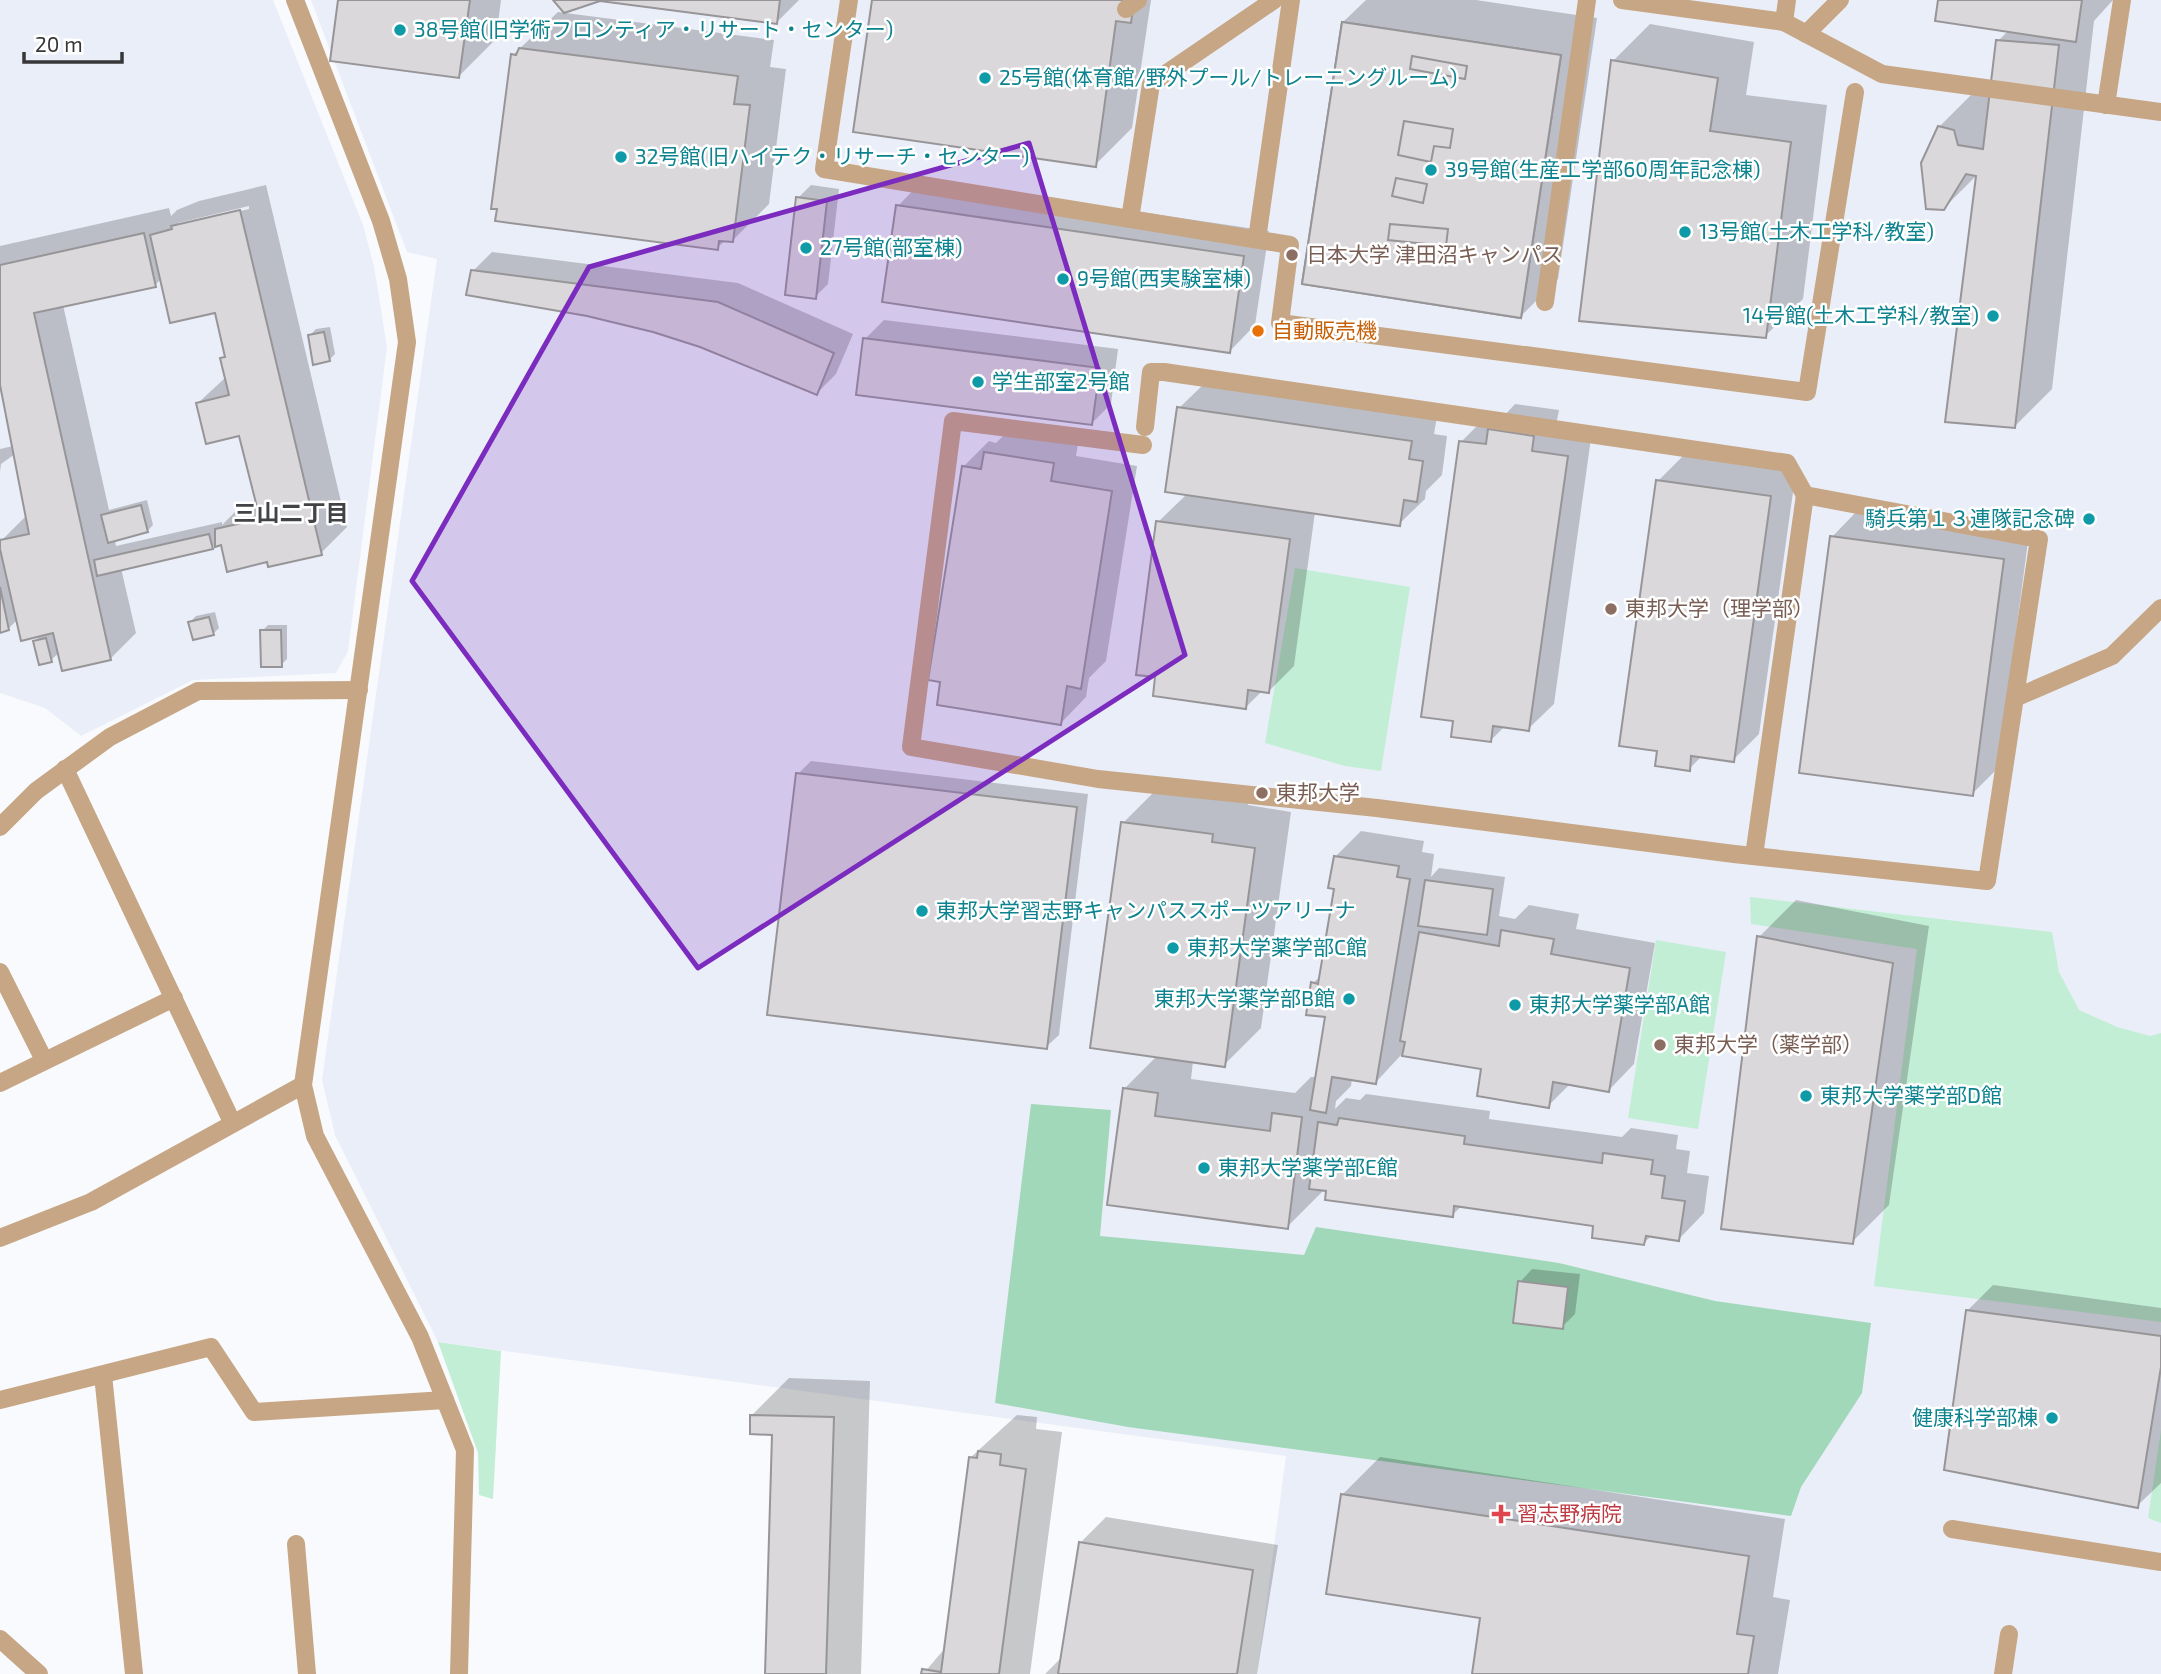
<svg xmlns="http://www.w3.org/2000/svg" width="2161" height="1674" font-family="'Exo 2','Noto Sans JP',sans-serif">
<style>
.built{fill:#eaeef8}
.green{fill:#c2eed5}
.forest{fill:#a1d8b9}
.shadow{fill:#0003;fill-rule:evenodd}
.building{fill:#dad8db;stroke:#979598;stroke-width:2;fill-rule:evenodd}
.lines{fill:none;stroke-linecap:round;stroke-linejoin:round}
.minor{stroke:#c6a684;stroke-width:18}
.marked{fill:#7b2cbf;fill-opacity:0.2;stroke:#7b2cbf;stroke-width:5;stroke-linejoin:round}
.culture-dot{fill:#0f9aa8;stroke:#fff;stroke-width:2.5}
.education-dot{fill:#8d6e63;stroke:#fff;stroke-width:2.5}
.food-dot{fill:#e8710a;stroke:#fff;stroke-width:2.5}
.health-dot{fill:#e0444e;stroke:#fff;stroke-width:2.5}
.labels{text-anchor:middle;stroke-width:5;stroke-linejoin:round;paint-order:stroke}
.culture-label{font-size:21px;fill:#0d838f;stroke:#fff;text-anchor:start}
.education-label{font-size:21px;fill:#785e54;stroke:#fff;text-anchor:start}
.food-label{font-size:21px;fill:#c56008;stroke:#fff;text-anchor:start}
.health-label{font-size:21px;fill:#be3a42;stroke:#fff;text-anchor:start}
.neighbourhood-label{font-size:23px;font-weight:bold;fill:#424346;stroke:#fff}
</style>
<rect width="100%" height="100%" fill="#f9fafd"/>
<g class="built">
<path d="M0,0H273L363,225L374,266L387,347L348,651L336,673L193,680L81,736L45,708L0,693Z"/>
<path d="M311,0H2161V1674H1257L1286,1456L438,1342L335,1135L322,1080L437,259L407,252Z"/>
</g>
<g class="green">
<path d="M1295,568L1410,587L1381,771L1345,766L1265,743Z"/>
<path d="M1750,897L2052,932L2059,972L2079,1010L2117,1027L2150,1036L2161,1033V1322L1874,1286L1917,949L1751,924Z"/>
<path d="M1656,940L1726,952L1698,1129L1628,1118Z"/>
<path d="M438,1342L501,1351L493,1499L479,1495L478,1453Z"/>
<path d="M2161,1430V1523L2148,1518Z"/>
</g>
<path class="forest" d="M1031,1104L1111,1110L1100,1236L1304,1255L1316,1227L1559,1263L1715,1301L1871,1323L1862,1393L1801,1487L1791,1516L1128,1427L995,1403Z"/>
<g class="shadow">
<path d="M340,0H501L496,39L459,76Z"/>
<path d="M606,0H799L777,22Z"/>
<path d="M874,0H1151L1132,128L1095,165Z"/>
<path d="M1366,0H1476L1597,18L1558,279L1521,316L1343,22Z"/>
<path d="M1939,0H2113L2094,21L2052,389L2015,426L1978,174L1944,208L1939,127L1976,90L1992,93L1998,41L2009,30Z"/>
<path d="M558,12L774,40L770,67L786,69L769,204L732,241L726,240L717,248L513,55Z"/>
<path d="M1650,24L1754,42L1746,95L1827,105L1803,299L1765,336L1613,61Z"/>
<path d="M923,180L1269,231L1255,325L1230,351L898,206Z"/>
<path d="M266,185L347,527L321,553L269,560L217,542L212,548L121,568L136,633L110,659L60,652L51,660L35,641L42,634L18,619L8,629L0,631V537L1,541L26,516L15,454L1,464L0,472V449L13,446L0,377V246L169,208L171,216L177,210L199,201ZM249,206V209L178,226V223ZM162,278L216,311L226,355L222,359L226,377L198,403L241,434L257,501L243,504L222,525V522L116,546L115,539L147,531L153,525L147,500L109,510L63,305L155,285Z"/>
<path d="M811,185L839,189L828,284L815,297L798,198Z"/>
<path d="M492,252L738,283L853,334L836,374L817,393L700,346L473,271Z"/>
<path d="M884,320L1118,349L1111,404L1092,423L865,339Z"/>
<path d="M330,327L335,354L329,360L310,335L316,329Z"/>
<path d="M1205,383L1437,416L1434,434L1447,436L1442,475L1426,491L1425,499L1399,524L1315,512L1294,666L1268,692L1262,691L1245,708L1157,676L1158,522L1187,494L1179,408Z"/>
<path d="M1515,404L1559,410L1556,425L1592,431L1554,704L1528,729L1505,726L1490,741L1455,720L1461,442L1487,416L1502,418Z"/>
<path d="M1012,427L1079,438L1076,456L1137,466L1106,661L1089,678L1086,697L1061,723L942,681L963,467L989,441L996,443Z"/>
<path d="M1684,455L1796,471L1759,734L1733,760L1702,756L1689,769L1659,749L1658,481Z"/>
<path d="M1857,511L2029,534L1998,768L1972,794L1832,537Z"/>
<path d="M215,612L219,628L213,634L190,622L196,616Z"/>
<path d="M268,625H287V659L281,665L262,631Z"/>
<path d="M811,761L1088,794L1059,1035L1046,1047L798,774Z"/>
<path d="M1160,786L1249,798L1248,805L1291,812L1261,1028L1224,1065L1193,1061L1191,1079L1295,1093L1311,1077H1317L1327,1016L1313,983L1322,975L1336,888L1335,857L1361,831L1424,841L1422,852L1434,854L1431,877L1439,868L1505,877L1499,916L1515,919L1529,905L1579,914L1576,929L1655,943L1634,1064L1609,1090L1571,1083L1548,1106L1483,1068L1402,1054L1376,1082L1352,1078L1351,1086L1336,1101L1335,1109L1346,1098L1360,1100L1366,1094L1490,1111L1489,1119L1622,1137L1631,1128L1678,1135L1676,1149L1690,1151L1687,1173L1709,1176L1704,1213L1679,1239L1652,1235L1644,1243L1595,1224L1462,1206L1452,1215L1325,1189L1287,1227L1109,1203L1124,1089L1157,1056L1123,823Z"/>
<path d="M1796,900L1929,926L1889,1205L1852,1242L1759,937Z"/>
<path d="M1532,1269L1580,1274L1575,1314L1562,1327L1520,1282Z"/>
<path d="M1993,1285L2161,1308V1483L2137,1506L1967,1311Z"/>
<path d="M789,1378L870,1381L861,1674H766L774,1433L752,1415Z"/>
<path d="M1017,1415L1037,1417L1036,1429L1062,1432L1030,1674H923L946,1647L970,1458Z"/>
<path d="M1380,1457L1785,1519L1773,1597L1790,1600L1778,1674H1473L1482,1616L1343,1494Z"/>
<path d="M1106,1517L1278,1545L1257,1674H1045L1062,1657L1080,1543Z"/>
</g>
<g class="building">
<path d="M338,0H470L459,78L330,61Z"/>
<path d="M553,0H780L777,24L600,1L564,13Z"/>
<path d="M872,0H1134L1131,23L1116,21L1096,167L853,132Z"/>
<path d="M1938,0H2082L2076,42L1935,21Z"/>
<path d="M1342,22L1561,55L1521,318L1302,284Z"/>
<path d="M1342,22L1561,55L1521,318L1302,284ZM1412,56L1467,66L1465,79L1410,69ZM1404,121L1453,129L1450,148L1434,146L1431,162L1398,155ZM1396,178L1427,184L1423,203L1392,196ZM1390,224L1448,229L1446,246L1388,240Z"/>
<path d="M1996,40L2059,45L2015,428L1945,422L1976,176L1966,174L1944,210L1926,209L1921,163L1938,126L1954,130L1958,145L1983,149Z"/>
<path d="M519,48L738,76L734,104L750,105L733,242L719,241L718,250L495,221L497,209H491L511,54L516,55Z"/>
<path d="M1611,60L1718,78L1710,131L1791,142L1766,338L1579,321Z"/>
<path d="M796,197L827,201L816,299L785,295Z"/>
<path d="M896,205L1244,256L1230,353L882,302Z"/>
<path d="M240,210L322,555L268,567L267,562L227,572L221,545L215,547V529L260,519L239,436L206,444L196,403L229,395L220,358L225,357L215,313L170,323L150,235L172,229L171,226Z"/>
<path d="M144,233L156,287L34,313L111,660L62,671L53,633L21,641L0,549V540L29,534L0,385V265Z"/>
<path d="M471,270L718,302L834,353L817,395L700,347L653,332L587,316L466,295Z"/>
<path d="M324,332L330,361L313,365L308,335Z"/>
<path d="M863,338L1100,368L1092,425L856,395Z"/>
<path d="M1177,407L1412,441L1409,459L1423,461L1417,502L1404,500L1400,526L1165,492Z"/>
<path d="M1488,429L1534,436L1532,451L1568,456L1529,731L1493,726L1491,742L1451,737L1453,721L1421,717L1459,441L1486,444Z"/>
<path d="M984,452L1054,463L1051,481L1112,491L1081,689L1067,686L1061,725L937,705L940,682L928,680L962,466L981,469Z"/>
<path d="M1656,480L1771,496L1734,762L1691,756L1690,771L1655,766L1657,751L1619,746Z"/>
<path d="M141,505L148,532L108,543L101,515Z"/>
<path d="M1156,521L1290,539L1269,693L1248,690L1246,709L1153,696L1155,677L1136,675Z"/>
<path d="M209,534L213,549L97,576L94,560Z"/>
<path d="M1830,536L2004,559L1973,796L1799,773Z"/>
<path d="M0,587L9,630L0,633Z"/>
<path d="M209,617L214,635L193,640L188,622Z"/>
<path d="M260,630H281L282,667H261Z"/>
<path d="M46,638L52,662L39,665L33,641Z"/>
<path d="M796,773L1077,807L1047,1049L767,1015Z"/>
<path d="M1121,822L1213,834L1212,842L1255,848L1225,1067L1090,1048Z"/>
<path d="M1334,856L1399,866L1397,877L1410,879L1376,1084L1332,1077L1326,1113L1310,1110L1325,1017L1306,1015L1311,982L1318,984L1334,889L1328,888Z"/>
<path d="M1425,880L1493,889L1487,935L1418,926Z"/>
<path d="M1501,930L1554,939L1551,954L1630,968L1609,1092L1553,1082L1549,1108L1477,1096L1481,1069L1402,1056L1405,1042L1400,1041L1419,932L1499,946Z"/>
<path d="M1757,936L1893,963L1853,1244L1721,1229Z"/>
<path d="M1123,1088L1158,1093L1155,1116L1270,1131L1272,1113L1302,1117L1288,1229L1107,1205Z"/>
<path d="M1339,1118L1465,1136L1464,1144L1602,1163L1603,1153L1653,1160L1651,1174L1665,1176L1662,1198L1685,1201L1679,1241L1646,1236L1644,1245L1592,1238L1593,1226L1454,1206L1453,1217L1325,1200L1326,1191L1309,1189L1318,1122L1337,1125Z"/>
<path d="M1518,1281L1568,1287L1563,1329L1513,1323Z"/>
<path d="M1966,1310L2161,1336V1367L2138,1508L1944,1470Z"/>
<path d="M750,1415L834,1417L826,1674H765L772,1435L750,1434Z"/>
<path d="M978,1451L1001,1454L1000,1465L1026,1469L999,1674H921L922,1669L941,1672L969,1457L977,1458Z"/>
<path d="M1341,1494L1749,1556L1737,1634L1754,1636L1748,1674H1472L1480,1618L1326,1594Z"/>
<path d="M1079,1542L1253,1570L1237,1674H1058Z"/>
</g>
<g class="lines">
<g class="minor">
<path d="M295,0L381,221L398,279L407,342L303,1085L315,1136L420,1337L465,1450L459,1674"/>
<path d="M849,0L824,169L1290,245L1280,323L1807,392L1855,92"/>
<path d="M1622,0L1784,22L1882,74L2161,112"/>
<path d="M1126,9L1138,0"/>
<path d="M1784,22L1787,0"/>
<path d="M1806,34L1840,0"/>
<path d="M2106,105L2122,0"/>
<path d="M1130,219L1151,84L1274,0"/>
<path d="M1257,239L1291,0"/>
<path d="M1545,302L1587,0"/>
<path d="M1143,445L953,421L911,747L1098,779L1377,808L1734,854L1987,881L2039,539L1805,495L1787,463L1164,372H1151L1145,427"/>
<path d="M2015,698L2112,656L2161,608"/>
<path d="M65,769L232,1122"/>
<path d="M0,827L36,791L110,737L198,691L359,690"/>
<path d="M1754,856L1805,495"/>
<path d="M0,972L44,1060"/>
<path d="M0,1083L174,998"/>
<path d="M0,1238L91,1202L303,1085"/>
<path d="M103,1375L134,1674"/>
<path d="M0,1400L211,1347L254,1412L445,1400"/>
<path d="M1952,1529L2161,1562"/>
<path d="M296,1544L307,1674"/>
<path d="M0,1639L39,1674"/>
<path d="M2003,1674L2009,1634"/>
</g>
</g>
<path class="marked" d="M1029,143L1185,655L698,968L412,581L589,267Z"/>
<g class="culture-dot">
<circle cx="400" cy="30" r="7"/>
<circle cx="985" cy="78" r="7"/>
<circle cx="621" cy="157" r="7"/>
<circle cx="1431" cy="170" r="7"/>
<circle cx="1685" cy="232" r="7"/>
<circle cx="806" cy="248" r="7"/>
<circle cx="1063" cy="279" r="7"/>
<circle cx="1993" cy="316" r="7"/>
<circle cx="978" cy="382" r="7"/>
<circle cx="2089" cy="519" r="7"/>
<circle cx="922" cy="911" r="7"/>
<circle cx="1173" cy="948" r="7"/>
<circle cx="1349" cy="999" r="7"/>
<circle cx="1515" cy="1005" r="7"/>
<circle cx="1806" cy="1096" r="7"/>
<circle cx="1204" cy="1168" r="7"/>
<circle cx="2052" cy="1418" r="7"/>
</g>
<g class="education-dot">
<circle cx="1292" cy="255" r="7"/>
<circle cx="1611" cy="609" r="7"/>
<circle cx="1262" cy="793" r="7"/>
<circle cx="1660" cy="1045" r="7"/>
</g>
<circle class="food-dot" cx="1258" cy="331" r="7"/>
<path class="health-dot" d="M1497.5 1503.5h7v7h7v7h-7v7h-7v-7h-7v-7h7z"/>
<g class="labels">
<g class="culture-label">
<text x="414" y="37">38号館(旧学術フロンティア・リサート・センター)</text>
<text x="999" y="85">25号館(体育館/野外プール/トレーニングルーム)</text>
<text x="635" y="164">32号館(旧ハイテク・リサーチ・センター)</text>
<text x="1445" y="177">39号館(生産工学部60周年記念棟)</text>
<text x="1699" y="239">13号館(土木工学科/教室)</text>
<text x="820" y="255">27号館(部室棟)</text>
<text x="1077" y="286">9号館(西実験室棟)</text>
<text x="1979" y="323" text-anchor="end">14号館(土木工学科/教室)</text>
<text x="992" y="389">学生部室2号館</text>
<text x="2075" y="526" text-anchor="end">騎兵第１３連隊記念碑</text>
<text x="936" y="918">東邦大学習志野キャンパススポーツアリーナ</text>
<text x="1187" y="955">東邦大学薬学部C館</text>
<text x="1335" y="1006" text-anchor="end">東邦大学薬学部B館</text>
<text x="1529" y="1012">東邦大学薬学部A館</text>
<text x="1820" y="1103">東邦大学薬学部D館</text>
<text x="1218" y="1175">東邦大学薬学部E館</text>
<text x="2038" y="1425" text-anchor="end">健康科学部棟</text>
</g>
<g class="education-label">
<text x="1306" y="262">日本大学 津田沼キャンパス</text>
<text x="1625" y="616">東邦大学（理学部）</text>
<text x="1276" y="800">東邦大学</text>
<text x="1674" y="1052">東邦大学（薬学部）</text>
</g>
<g class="food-label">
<text x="1272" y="338">自動販売機</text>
</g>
<g class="health-label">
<text x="1517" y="1521">習志野病院</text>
</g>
<g class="neighbourhood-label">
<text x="291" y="521">三山二丁目</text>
</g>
</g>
<path d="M24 52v10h98v-10" fill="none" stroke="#373739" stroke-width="3.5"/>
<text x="35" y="52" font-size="21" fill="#373739" stroke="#ffffff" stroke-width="5" paint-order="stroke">20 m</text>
</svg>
